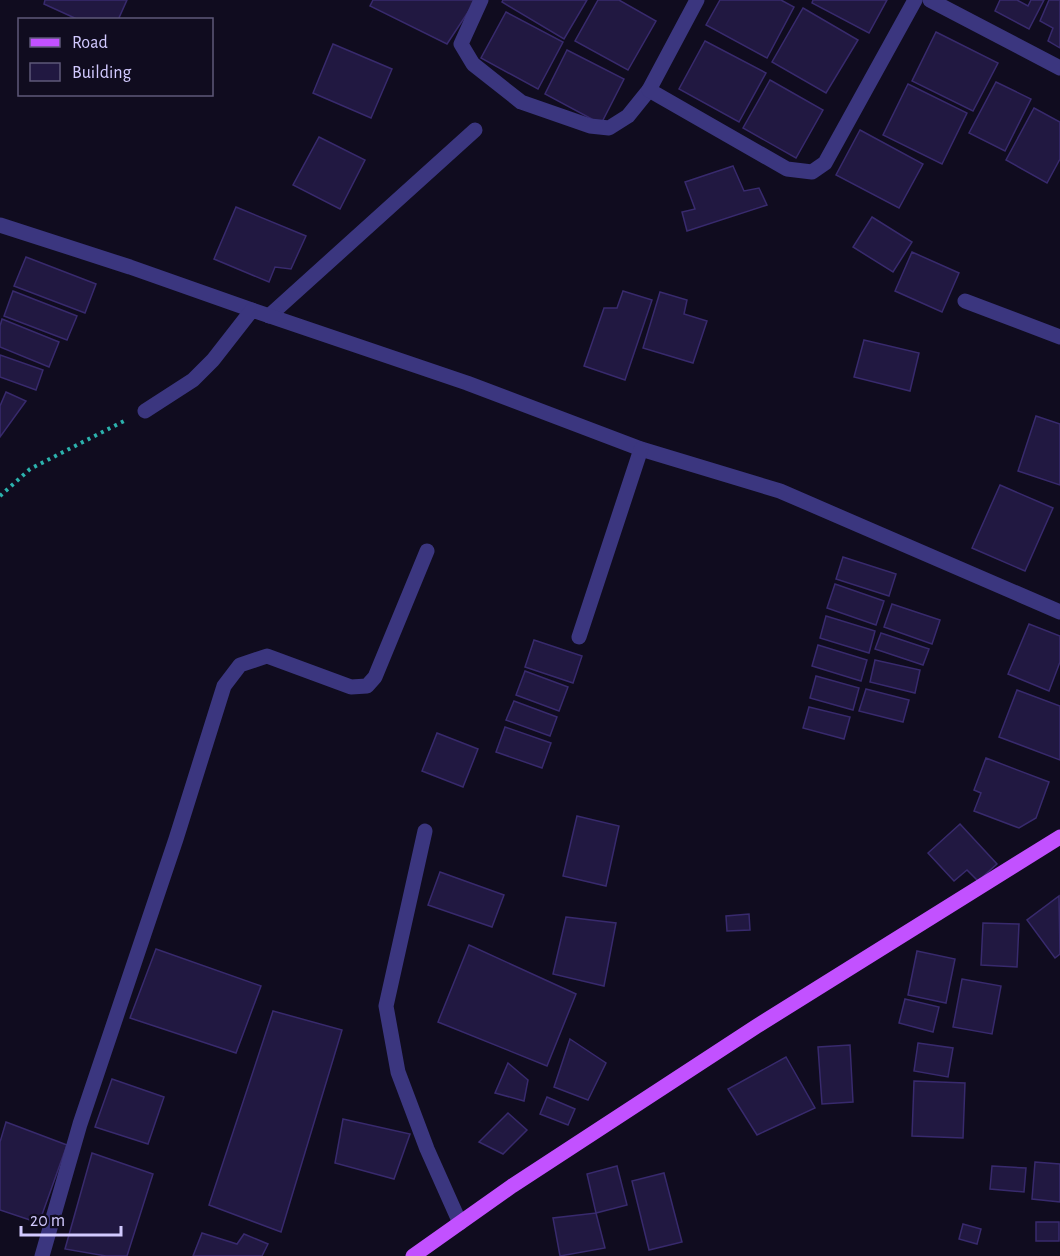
<svg xmlns="http://www.w3.org/2000/svg" width="1060" height="1256" font-family="'Alegreya Sans',sans-serif">
<style>
.building{fill:#211841;stroke:#382a6d;stroke-width:1.5}
.lines{fill:none;stroke-linecap:round;stroke-linejoin:round}
.path{stroke:#2cb2ad;stroke-width:4;stroke-dasharray:3 4.5;stroke-linecap:butt}
.minor{stroke:#3b367f;stroke-width:15}
.major{stroke:#c251ff;stroke-width:15}
</style>
<rect width="100%" height="100%" fill="#100c1f"/>
<g class="building">
<path d="M45,0H127L118,20H79L44,4Z"/>
<path d="M373,0H476L447,44L370,6Z"/>
<path d="M503,0H587L564,39L502,2Z"/>
<path d="M598,0H619L656,21L628,70L575,41Z"/>
<path d="M720,0H781L794,7L767,58L706,25Z"/>
<path d="M813,0H887L869,33L812,3Z"/>
<path d="M1000,0H1017L1028,6L1031,0H1044L1029,29L995,11Z"/>
<path d="M1049,0H1060V48L1048,41L1053,28L1040,21Z"/>
<path d="M803,8L858,40L826,93L772,62Z"/>
<path d="M506,12L563,42L538,89L481,58Z"/>
<path d="M936,32L998,63L973,111L912,81Z"/>
<path d="M705,41L766,73L739,122L679,89Z"/>
<path d="M333,44L392,69L371,118L313,93Z"/>
<path d="M567,50L624,79L601,124L545,94Z"/>
<path d="M770,80L823,110L796,158L743,128Z"/>
<path d="M996,82L1031,99L1005,151L969,133Z"/>
<path d="M908,84L967,113L942,164L883,135Z"/>
<path d="M1034,108L1060,122V159L1047,183L1006,160Z"/>
<path d="M860,130L923,164L899,208L836,175Z"/>
<path d="M319,137L365,160L340,209L293,185Z"/>
<path d="M733,166L744,191L759,188L767,205L687,231L682,212L695,209L685,182Z"/>
<path d="M236,207L306,236L291,269L275,267L269,282L214,259Z"/>
<path d="M872,217L912,242L893,272L853,247Z"/>
<path d="M912,252L959,273L942,312L895,291Z"/>
<path d="M26,257L96,284L85,313L14,286Z"/>
<path d="M13,291L77,316L67,340L4,316Z"/>
<path d="M623,291L652,300L625,380L584,366L604,308H617Z"/>
<path d="M660,292L687,300L684,314L707,321L693,363L643,348Z"/>
<path d="M2,319L59,342L49,367L0,347V326Z"/>
<path d="M864,340L919,353L910,391L854,377Z"/>
<path d="M0,355L43,370L36,390L0,377Z"/>
<path d="M6,392L26,401L0,437V406Z"/>
<path d="M1036,416L1060,424V485L1018,471Z"/>
<path d="M1000,485L1053,508L1025,571L972,548Z"/>
<path d="M843,557L896,574L889,596L836,579Z"/>
<path d="M835,584L884,601L876,625L827,608Z"/>
<path d="M892,604L940,620L932,644L884,627Z"/>
<path d="M826,616L875,631L869,653L820,638Z"/>
<path d="M1029,624L1060,636V662L1049,691L1008,674Z"/>
<path d="M881,633L929,649L923,665L875,649Z"/>
<path d="M534,640L582,656L573,683L525,667Z"/>
<path d="M818,645L867,660L861,681L812,666Z"/>
<path d="M875,660L920,670L915,693L870,682Z"/>
<path d="M525,671L568,687L559,711L516,695Z"/>
<path d="M816,676L859,688L853,710L810,698Z"/>
<path d="M866,689L909,700L903,722L859,711Z"/>
<path d="M1017,690L1060,706V760L999,737Z"/>
<path d="M514,701L557,717L550,736L506,720Z"/>
<path d="M809,707L850,717L844,739L803,728Z"/>
<path d="M505,727L551,743L542,768L496,752Z"/>
<path d="M437,733L478,749L463,787L422,771Z"/>
<path d="M986,758L1049,782L1036,818L1019,828L974,811L981,793L974,790Z"/>
<path d="M577,816L619,826L606,886L563,876Z"/>
<path d="M960,824L997,864L978,881L967,870L954,881L928,853Z"/>
<path d="M440,872L504,895L492,927L428,905Z"/>
<path d="M1059,896L1060,954L1055,958L1027,920Z"/>
<path d="M749,914L750,930L727,931L726,916Z"/>
<path d="M566,917L616,923L604,986L553,974Z"/>
<path d="M983,923L1019,924L1017,967L981,965Z"/>
<path d="M469,945L576,994L547,1066L438,1022Z"/>
<path d="M156,949L261,986L236,1053L130,1018Z"/>
<path d="M917,951L955,959L946,1003L908,995Z"/>
<path d="M962,979L1001,986L992,1034L953,1027Z"/>
<path d="M905,999L939,1007L933,1032L899,1023Z"/>
<path d="M273,1011L342,1030L281,1232L209,1205Z"/>
<path d="M570,1039L606,1063L588,1100L554,1087Z"/>
<path d="M918,1043L953,1048L948,1077L914,1071Z"/>
<path d="M850,1045L853,1102L822,1104L818,1047Z"/>
<path d="M786,1057L815,1108L757,1135L728,1089Z"/>
<path d="M508,1063L528,1080L524,1101L495,1093Z"/>
<path d="M112,1079L164,1097L148,1144L95,1127Z"/>
<path d="M914,1081L965,1083L963,1138L912,1136Z"/>
<path d="M547,1097L575,1109L568,1125L540,1114Z"/>
<path d="M508,1113L527,1130L503,1154L479,1142Z"/>
<path d="M343,1119L410,1134L394,1179L335,1163Z"/>
<path d="M6,1122L67,1145L39,1223L0,1210V1142Z"/>
<path d="M92,1153L153,1174L127,1256H106L65,1249Z"/>
<path d="M1035,1162L1060,1164V1202L1032,1199Z"/>
<path d="M617,1166L627,1205L596,1213L587,1174Z"/>
<path d="M992,1166L1026,1168L1024,1192L990,1189Z"/>
<path d="M664,1173L682,1242L649,1250L632,1181Z"/>
<path d="M596,1213L605,1248L560,1256L553,1218Z"/>
<rect x="1036" y="1222" width="23" height="19"/>
<path d="M963,1224L981,1229L977,1244L959,1239Z"/>
<path d="M202,1233L237,1244L244,1234L268,1244L262,1256H193Z"/>
</g>
<g class="lines">
<path class="path" d="M0,496L30,469L124,421"/>
<g class="minor">
<path d="M481,0L461,44L473,64L521,102L590,126L609,128L628,116L649,90"/>
<path d="M697,0L649,90L787,169L812,172L825,163L915,0"/>
<path d="M930,0L1060,68"/>
<path d="M0,225L130,267L252,310"/>
<path d="M965,301L1060,337"/>
<path d="M269,316L475,130"/>
<path d="M145,411L193,380L213,360L252,310L467,383L641,449L780,491L1060,612"/>
<path d="M579,637L641,449"/>
<path d="M425,831L386,1006L398,1072L427,1149L460,1223"/>
<path d="M42,1256L80,1124L176,839L224,686L240,665L267,656L351,687L367,686L375,677L427,551"/>
</g>
<path class="major" d="M413,1256L512,1186L757,1026L1060,837"/>
</g>
<rect x="18" y="18" width="195" height="78" fill="#100c1f" stroke="#5e5879" stroke-width="1.5"/>
<rect x="30" y="38" width="30" height="9" fill="#c251ff" stroke="#5e5879" stroke-width="1.5"/>
<text x="72" y="48" font-size="18" fill="#d2caff">Road</text>
<rect x="30" y="63" width="30" height="18" fill="#211841" stroke="#5e5879" stroke-width="1.5"/>
<text x="72" y="78" font-size="18" fill="#d2caff">Building</text>
<path d="M21 1226v9h100v-9" fill="none" stroke="#d2caff" stroke-width="3"/>
<text x="30" y="1226" font-size="18" fill="#d2caff" stroke="#100c1f" stroke-width="4.5" paint-order="stroke">20 m</text>
</svg>
